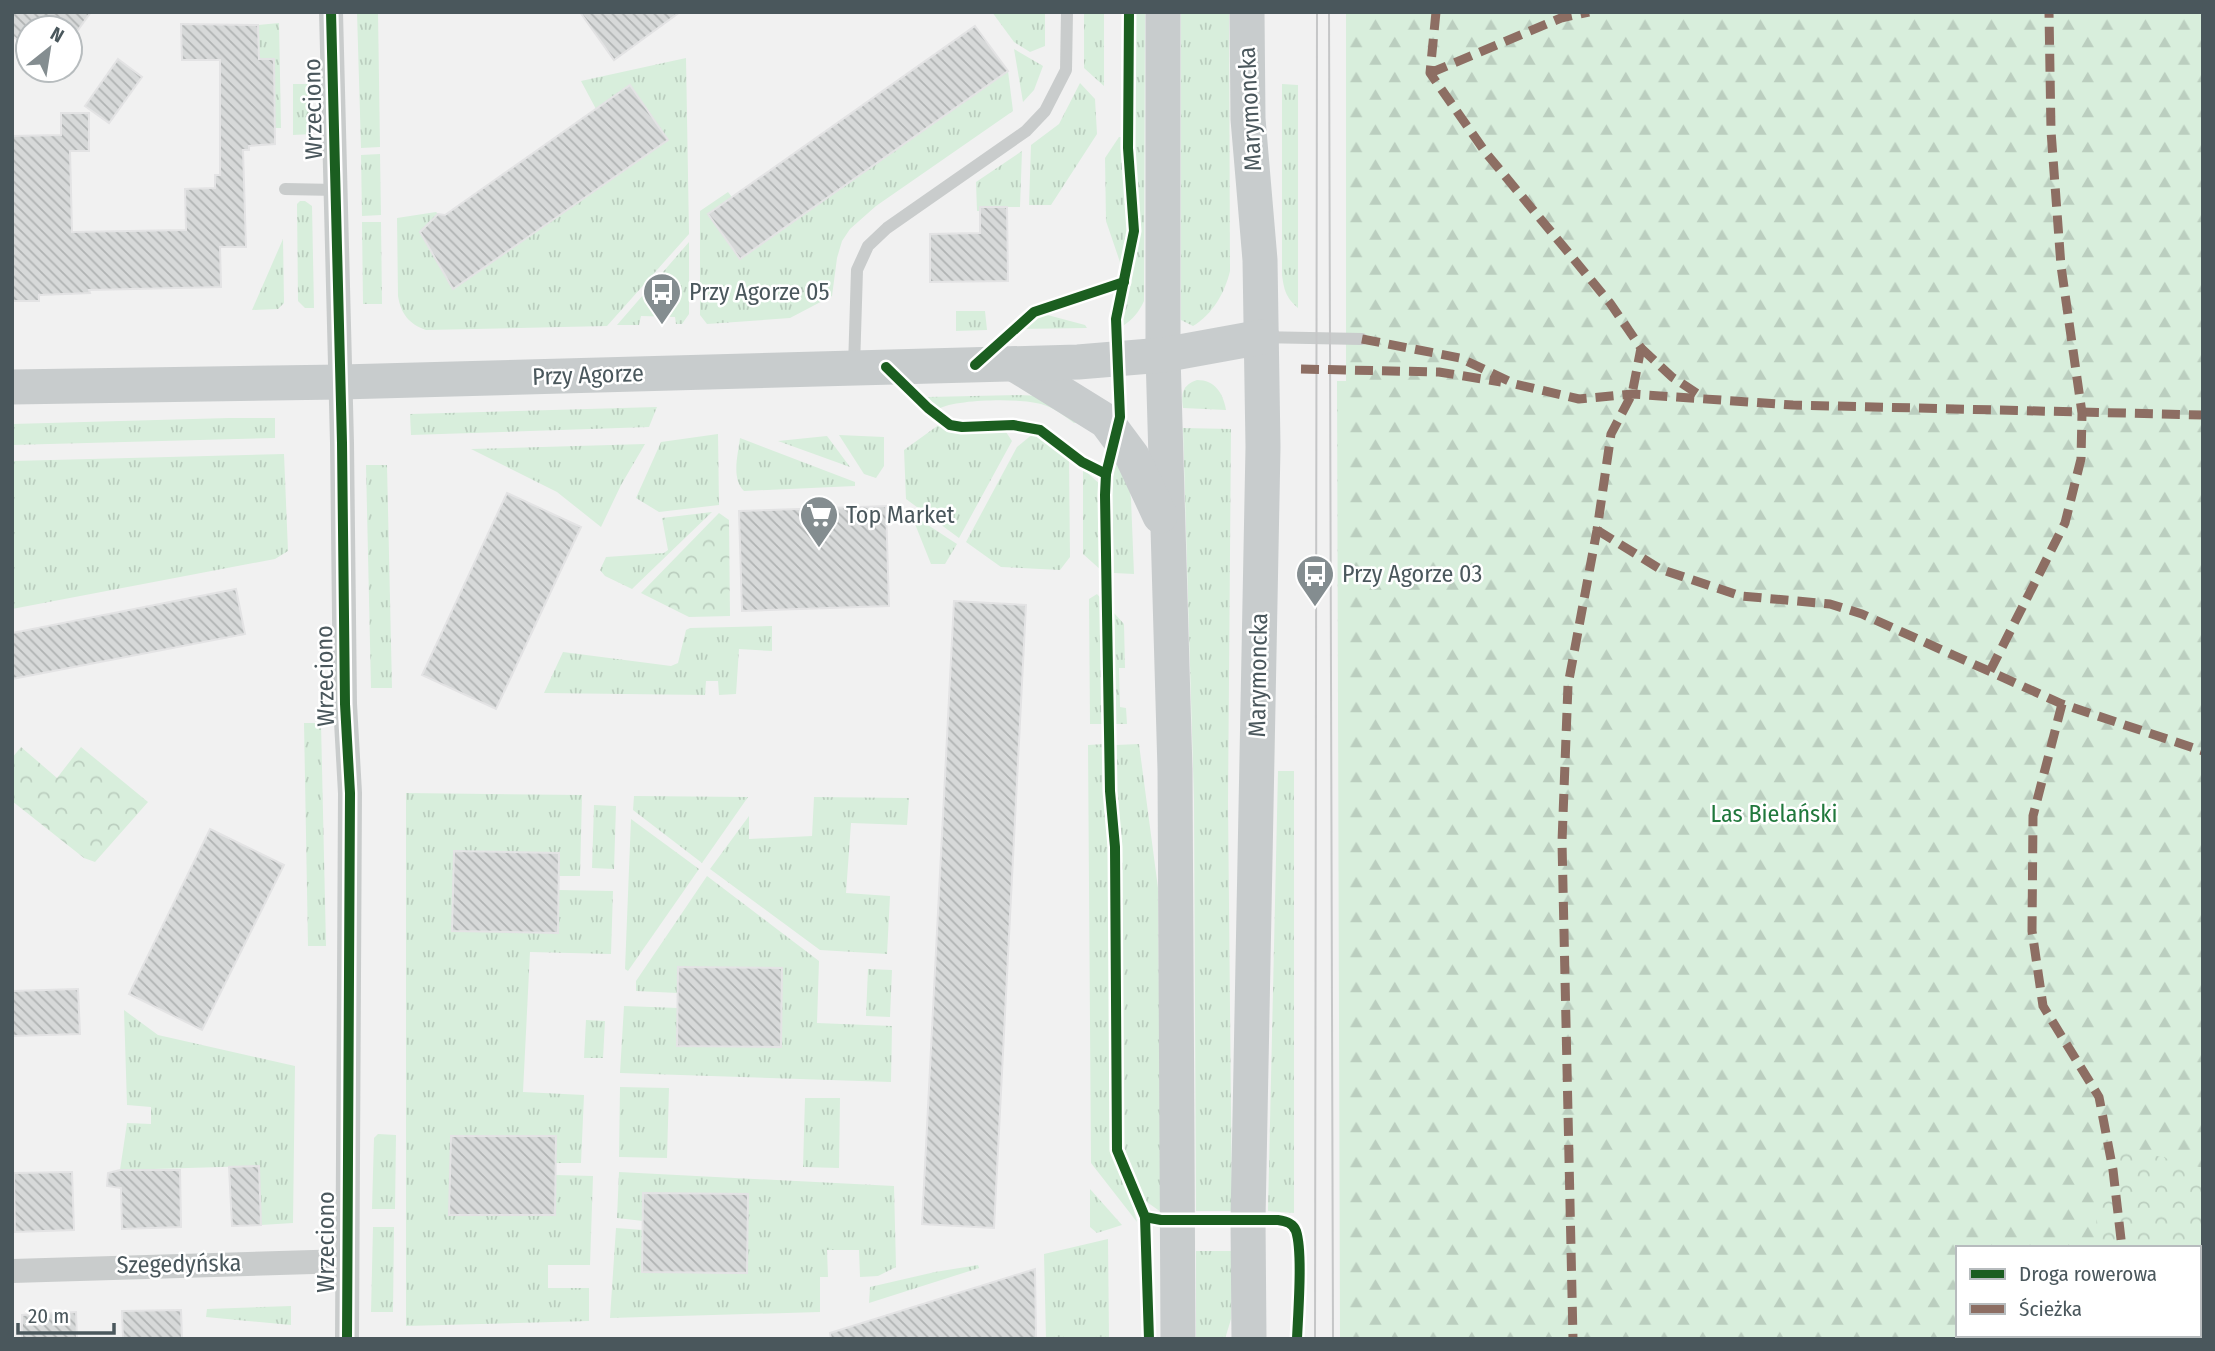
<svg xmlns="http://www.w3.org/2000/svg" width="2215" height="1351" font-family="'Fira Sans Condensed',sans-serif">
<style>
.grass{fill:url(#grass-tufts)}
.forest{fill:url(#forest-firs);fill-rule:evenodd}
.park{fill:url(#park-crowns)}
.building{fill:url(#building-back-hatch);stroke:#e3e3e4;stroke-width:2}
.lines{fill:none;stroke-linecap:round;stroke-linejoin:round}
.lane{stroke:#c9cccc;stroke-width:12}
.street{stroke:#c9cccc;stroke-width:24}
.secondary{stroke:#c8cccd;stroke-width:35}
.tram{stroke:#c5c6c7;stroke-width:2}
.quiet{stroke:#8d6e63;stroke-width:9;stroke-dasharray:18 9;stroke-linecap:butt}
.cycleway-casing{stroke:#fff;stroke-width:15}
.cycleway{stroke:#1b5e20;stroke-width:10}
.labels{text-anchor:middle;stroke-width:5;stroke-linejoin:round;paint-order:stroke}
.street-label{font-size:24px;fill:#4a575c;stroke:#fff}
.poi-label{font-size:24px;fill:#4a575c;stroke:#fff;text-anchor:start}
.park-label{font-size:24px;fill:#20783c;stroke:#fff}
</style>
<defs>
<pattern id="grass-tufts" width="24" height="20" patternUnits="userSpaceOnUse" patternTransform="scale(1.75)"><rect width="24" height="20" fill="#d8eedc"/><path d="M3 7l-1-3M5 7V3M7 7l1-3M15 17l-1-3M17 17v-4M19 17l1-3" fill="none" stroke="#bbcebf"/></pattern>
<pattern id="forest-firs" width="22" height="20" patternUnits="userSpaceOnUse" patternTransform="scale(1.75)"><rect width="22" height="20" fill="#d8eedc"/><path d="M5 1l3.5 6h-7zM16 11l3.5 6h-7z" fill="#bbcebf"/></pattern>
<pattern id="park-crowns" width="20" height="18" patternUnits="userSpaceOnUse" patternTransform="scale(1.75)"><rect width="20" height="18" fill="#d8eedc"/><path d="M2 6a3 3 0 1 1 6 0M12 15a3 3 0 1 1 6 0" fill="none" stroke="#bbcebf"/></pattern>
<pattern id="building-back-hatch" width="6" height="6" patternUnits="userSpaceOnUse" patternTransform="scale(1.75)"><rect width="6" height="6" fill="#d7d9d9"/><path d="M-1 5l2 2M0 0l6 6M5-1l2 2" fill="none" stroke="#b0b3b3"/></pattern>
</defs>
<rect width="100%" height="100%" fill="#f1f1f1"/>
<g class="grass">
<path d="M357,12H378L380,147L361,148Z"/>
<path d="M992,12H1045V46L1030,52L1014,42Z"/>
<path d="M1084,12H1104V86L1084,68Z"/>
<path d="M1135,12H1145L1144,301C1139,312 1133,319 1123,326V309L1136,252L1139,224L1135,146Z"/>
<path d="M1181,12H1229L1230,271C1225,292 1213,314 1193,326L1181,320Z"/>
<path d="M279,23L281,128H275L274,59H257L258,25Z"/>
<path d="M1014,49L1043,66L1034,90L1023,102Z"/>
<path d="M686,58L689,234L607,326L426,330C409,324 401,314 398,296L397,218L436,212L438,214L420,233L454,289L668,140L630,85L596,109L581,81Z"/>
<path d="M1008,71L1013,111L876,206L850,229L842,241L837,258L832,296L790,318L707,324L700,315V211L728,192L732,197L708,215L741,259Z"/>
<path d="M1080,83L1095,99L1097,134L1051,205H1029L1031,145L1059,124Z"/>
<path d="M293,84H310L312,134L293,135Z"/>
<path d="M1282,84L1298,85V308C1286,298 1284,290 1282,275Z"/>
<path d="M1119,137H1124L1127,235L1122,268L1106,221L1105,158Z"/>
<path d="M1022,151L1020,207H981L980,211H977L976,182Z"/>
<path d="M380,154L381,215L362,216L361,155Z"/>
<path d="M300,201H305L312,206L314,308H305L298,301L297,204Z"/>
<path d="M362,222H381L382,304H363Z"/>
<path d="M283,239L284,303L278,309L252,310Z"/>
<path d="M689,242V314L682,324H676L675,317L641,316L639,325H617Z"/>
<path d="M956,311H985L987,330L956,331Z"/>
<path d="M1040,313L1085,325L1087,328L1017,329Z"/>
<path d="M1197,380C1215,380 1223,393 1226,410L1183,408C1181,394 1182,385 1197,380Z"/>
<path d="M1337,381H1346V1339H1340Z"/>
<path d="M1019,395L1040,396L1078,422L1074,423C1064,416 1053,407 1041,404C1019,398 957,399 938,409L928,397Z"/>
<path d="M657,407L649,427L411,435L410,414Z"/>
<path d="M229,418H275V438L12,445V424Z"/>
<path d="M940,424L953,430L1006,432L1012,441L959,538L906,499L904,450Z"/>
<path d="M1183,428L1231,429L1228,803L1232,1211H1196L1194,800Z"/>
<path d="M1034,433L1069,458L1070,557L1060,570L1001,567L966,542L1017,447Z"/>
<path d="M718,434L719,505L659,512L636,498L661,442Z"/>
<path d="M839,435L884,437V466L876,478L864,474Z"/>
<path d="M827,436L850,467L778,441Z"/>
<path d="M740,438L855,482V486L744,491C731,478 738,455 740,438Z"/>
<path d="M645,444L621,485L601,527L557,492L471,449Z"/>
<path d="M284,454L288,551L275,559L12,609V461Z"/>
<path d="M1117,459L1129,486L1131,499L1134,574L1114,573L1112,487V474Z"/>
<path d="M366,465H387L392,688H371Z"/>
<path d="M1083,469L1101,485L1102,571L1083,554Z"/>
<path d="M712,512L632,589L605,576L600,570L606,557L664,553L668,550L662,518Z"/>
<path d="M911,514L957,544L945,564H931Z"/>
<path d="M1097,594L1102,600L1103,724H1090L1089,599Z"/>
<path d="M1114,613L1124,624L1125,668H1119L1120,707L1126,708L1127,724H1116Z"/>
<path d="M772,626V651L739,649L736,694L719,695L718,681H706L705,695L544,693L563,652L671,666L678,663L686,630L690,628Z"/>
<path d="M304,723H321L326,946H308Z"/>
<path d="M1105,744L1106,803L1111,849L1113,1155L1129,1192L1137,1222L1091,1163L1088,745Z"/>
<path d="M1139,744L1158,888L1161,1212L1144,1200L1124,1153L1122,1135V849L1117,795L1116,745Z"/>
<path d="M1278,771H1294V1213L1268,1211Z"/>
<path d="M406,793L582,795L580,876H559V853L454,851L452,931L557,933L559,890L613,891L611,954L530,952L523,1092L584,1095L581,1163H556V1136H451L449,1214L555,1215V1175L593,1176L590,1265H548V1288H589V1321L406,1326Z"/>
<path d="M634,796L748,797L702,863L633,810Z"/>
<path d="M814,797L909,798L907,825L851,823L846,893L890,896L887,954L820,950L710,869L749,816V839L812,836Z"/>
<path d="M594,805L616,806L614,869L592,868Z"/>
<path d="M631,819L699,869L628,971L625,969Z"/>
<path d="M707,876L819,961L817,1023L892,1026L891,1082L620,1073L624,1006L678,1008L677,1046L781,1047L782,968L679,967L678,993L636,991V981Z"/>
<path d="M868,969L892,970L890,1017L866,1016Z"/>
<path d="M124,1010L158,1035L295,1066L293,1223L261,1225L259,1166L120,1170L127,1123L151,1124V1107L127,1105Z"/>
<path d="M586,1020L605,1021L603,1058H584Z"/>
<path d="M620,1087L669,1088L667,1158L619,1157Z"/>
<path d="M805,1098H840L839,1168L803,1167Z"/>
<path d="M378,1134L396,1135L395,1209H372L374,1138Z"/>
<path d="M619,1172L894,1186L896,1267L878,1276L860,1277L859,1250H827L828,1277H820V1312L610,1318L616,1228L643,1230L642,1272L746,1274L748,1194L643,1221L617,1218Z"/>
<path d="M1090,1189L1122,1225L1097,1233L1090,1227Z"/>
<path d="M373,1227H394L393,1312H371Z"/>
<path d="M1108,1239L1109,1339H1046L1044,1254Z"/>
<path d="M1196,1251H1232L1231,1319L1225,1339H1196Z"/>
<path d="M978,1265L979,1268L869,1303L870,1287L935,1272Z"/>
<path d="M291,1306V1325L206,1317L207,1309Z"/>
</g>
<path class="forest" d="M1346,12H2203V1339H1346ZM1958,1248H2199V1335H1958Z"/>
<g class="park">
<path d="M719,513L729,520L730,616L689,617L641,593Z"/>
<path d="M21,747L57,778L81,747L148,802L95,862L84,858L12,801V758Z"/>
<path d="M2117,1149L2134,1150L2203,1168V1284L2199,1285V1248H2095L2098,1194L2104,1167Z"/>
</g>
<g class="building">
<path d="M12,12H91L70,41V28H28V47L12,36Z"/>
<path d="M580,12H680L614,60Z"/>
<path d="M181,24L258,25L259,59H274L275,144L249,146V150H243L246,247H220L221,287L89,290L90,293L39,295V301H12V136L61,135V113H89V151H70L72,232L186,230L185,189L215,188V175H220V60H182Z"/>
<path d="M975,26L1008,71L740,259L708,214Z"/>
<path d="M118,59L142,77L109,123L85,106Z"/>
<path d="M630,85L668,140L453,289L420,232L438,214L445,215Z"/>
<path d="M980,207H1007L1008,281L930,282V234L980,233Z"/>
<path d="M507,493L581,527L496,709L422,675Z"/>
<path d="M886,506L889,606L742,611L739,511Z"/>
<path d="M236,589L245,634L12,679V633Z"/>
<path d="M954,601L1026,605L994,1228L922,1224Z"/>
<path d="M210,829L284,865L202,1030L129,994Z"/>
<path d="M454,851L559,853L558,933L452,931Z"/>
<path d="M678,967L782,968L781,1047L677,1046Z"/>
<path d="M78,989L80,1034L12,1036V991Z"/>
<path d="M451,1136H556L555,1215H449Z"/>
<path d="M259,1166L261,1225L232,1226L229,1167Z"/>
<path d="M120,1170H180L181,1227L122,1229L121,1188L107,1186L108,1173Z"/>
<path d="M72,1172L74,1230L15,1232L14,1173Z"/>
<path d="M643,1193L748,1194L747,1273L642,1272Z"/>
<path d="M1035,1269L1036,1339H831L830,1333Z"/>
<path d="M181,1310L182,1339H123L122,1311Z"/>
<path d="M76,1312L77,1339H22V1315Z"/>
</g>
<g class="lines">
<g class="lane">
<path d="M285,189L336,190"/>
<path d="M1262,337L1362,339"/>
<path d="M854,367L857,270L868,246L887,228L1026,131L1045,111L1066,70L1067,12"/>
</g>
<g class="street">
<path d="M331,12L342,443L345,704L350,793L347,1339"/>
<path d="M12,1271L347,1261"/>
</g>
<g class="secondary">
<path d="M1163,12V355L1175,770L1178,1339"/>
<path d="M1247,12L1248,119L1260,260L1263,447L1248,1220L1249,1339"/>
<path d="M1014,364L1106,421L1132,456L1160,516"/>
<path d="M12,387L341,382L1078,362L1163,355L1262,337"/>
</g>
<g class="tram">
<path d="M1329,12L1333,1339"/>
<path d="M1315,1339L1317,12"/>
</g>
<g class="quiet">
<path d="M1436,12L1430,73L1486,153L1610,303L1641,348L1632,394L1611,434L1597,530L1568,685L1562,842L1573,1339"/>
<path d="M1430,73L1561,18L1589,12"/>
<path d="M1362,339L1460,358L1515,384L1579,399L1632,394L1793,405L2203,415"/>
<path d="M1641,348L1672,377L1704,398"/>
<path d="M1301,369L1439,372L1501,382"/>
<path d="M1597,530L1660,569L1741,596L1830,604L1862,614L2062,704L2203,751"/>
<path d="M1990,671L2065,523L2081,459L2082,413L2061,266L2051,131L2049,12"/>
<path d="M2062,704L2033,816L2032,931L2043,1006L2099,1097L2113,1170L2122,1248"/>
<path d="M2199,1304L2203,1303"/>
<path d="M2117,1339L2122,1335"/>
</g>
<defs>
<g id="cycleway">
<path d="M331,12L342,443L345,704L350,793L347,1339"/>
<path d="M1129,12L1128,148L1134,231L1116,319L1120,417L1106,474L1105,495L1110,791L1115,847L1117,1150L1145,1217L1161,1220H1278C1286,1221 1293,1223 1296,1231C1303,1252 1298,1314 1297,1339"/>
<path d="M975,365L1034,312L1124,282"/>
<path d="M886,367L928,408L950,425L962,427L1013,425L1040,430L1082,462L1106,474"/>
<path d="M1145,1217L1149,1339"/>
</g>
</defs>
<use href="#cycleway" class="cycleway-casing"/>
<use href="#cycleway" class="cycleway"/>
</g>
<defs>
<symbol id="bus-pin" viewBox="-11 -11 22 30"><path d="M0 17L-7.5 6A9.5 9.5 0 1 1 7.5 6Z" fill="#848d90" stroke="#fff"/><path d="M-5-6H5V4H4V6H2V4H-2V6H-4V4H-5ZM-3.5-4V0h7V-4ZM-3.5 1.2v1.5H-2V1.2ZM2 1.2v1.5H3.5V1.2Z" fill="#fff"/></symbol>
<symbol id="supermarket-pin" viewBox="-11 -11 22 30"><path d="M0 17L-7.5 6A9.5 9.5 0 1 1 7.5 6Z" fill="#848d90" stroke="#fff"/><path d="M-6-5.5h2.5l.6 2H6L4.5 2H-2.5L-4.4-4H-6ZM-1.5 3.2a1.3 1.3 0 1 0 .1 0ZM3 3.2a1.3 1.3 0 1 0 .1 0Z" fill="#fff"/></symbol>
</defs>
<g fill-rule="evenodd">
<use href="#bus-pin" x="640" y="270" width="44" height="60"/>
<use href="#supermarket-pin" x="797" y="493" width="44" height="60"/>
<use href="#bus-pin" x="1293" y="552" width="44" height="60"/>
</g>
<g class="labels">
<g class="street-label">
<text transform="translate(313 109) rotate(-91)" y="8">Wrzeciono</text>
<text transform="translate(1250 109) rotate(-93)" y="8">Marymoncka</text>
<text transform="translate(588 375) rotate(-2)" y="8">Przy Agorze</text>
<text transform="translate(1258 675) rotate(-89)" y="8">Marymoncka</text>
<text transform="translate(325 676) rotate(-91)" y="8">Wrzeciono</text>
<text transform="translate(326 1242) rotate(-90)" y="8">Wrzeciono</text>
<text transform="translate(179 1264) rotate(-1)" y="8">Szegedyńska</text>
</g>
<g class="poi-label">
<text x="689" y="300">Przy Agorze 05</text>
<text x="846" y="523">Top Market</text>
<text x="1342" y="582">Przy Agorze 03</text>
</g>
<g class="park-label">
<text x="1774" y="822">Las Bielański</text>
</g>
</g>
<rect width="2215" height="1351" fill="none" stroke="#4a575c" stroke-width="28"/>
<rect x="1956" y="1246" width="245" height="91" fill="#ffffff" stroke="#b7bcbe" stroke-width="2"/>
<rect x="1970" y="1269" width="35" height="10" fill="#1b5e20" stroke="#b7bcbe" stroke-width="2"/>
<text x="2019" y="1281" font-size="21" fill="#4a575c">Droga rowerowa</text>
<rect x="1970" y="1304" width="35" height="10" fill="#8d6e63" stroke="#b7bcbe" stroke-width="2"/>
<text x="2019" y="1316" font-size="21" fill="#4a575c">Ścieżka</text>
<g transform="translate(49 49) rotate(30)"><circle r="33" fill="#ffffff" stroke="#b7bcbe" stroke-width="2"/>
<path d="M0-5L12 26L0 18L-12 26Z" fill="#848d90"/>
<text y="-10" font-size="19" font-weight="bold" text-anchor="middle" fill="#4a575c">N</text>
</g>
<path d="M18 1323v10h96v-10" fill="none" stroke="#4a575c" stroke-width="3.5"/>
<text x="28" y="1323" font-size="21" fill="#4a575c" stroke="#ffffff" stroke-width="5" paint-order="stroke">20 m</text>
</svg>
